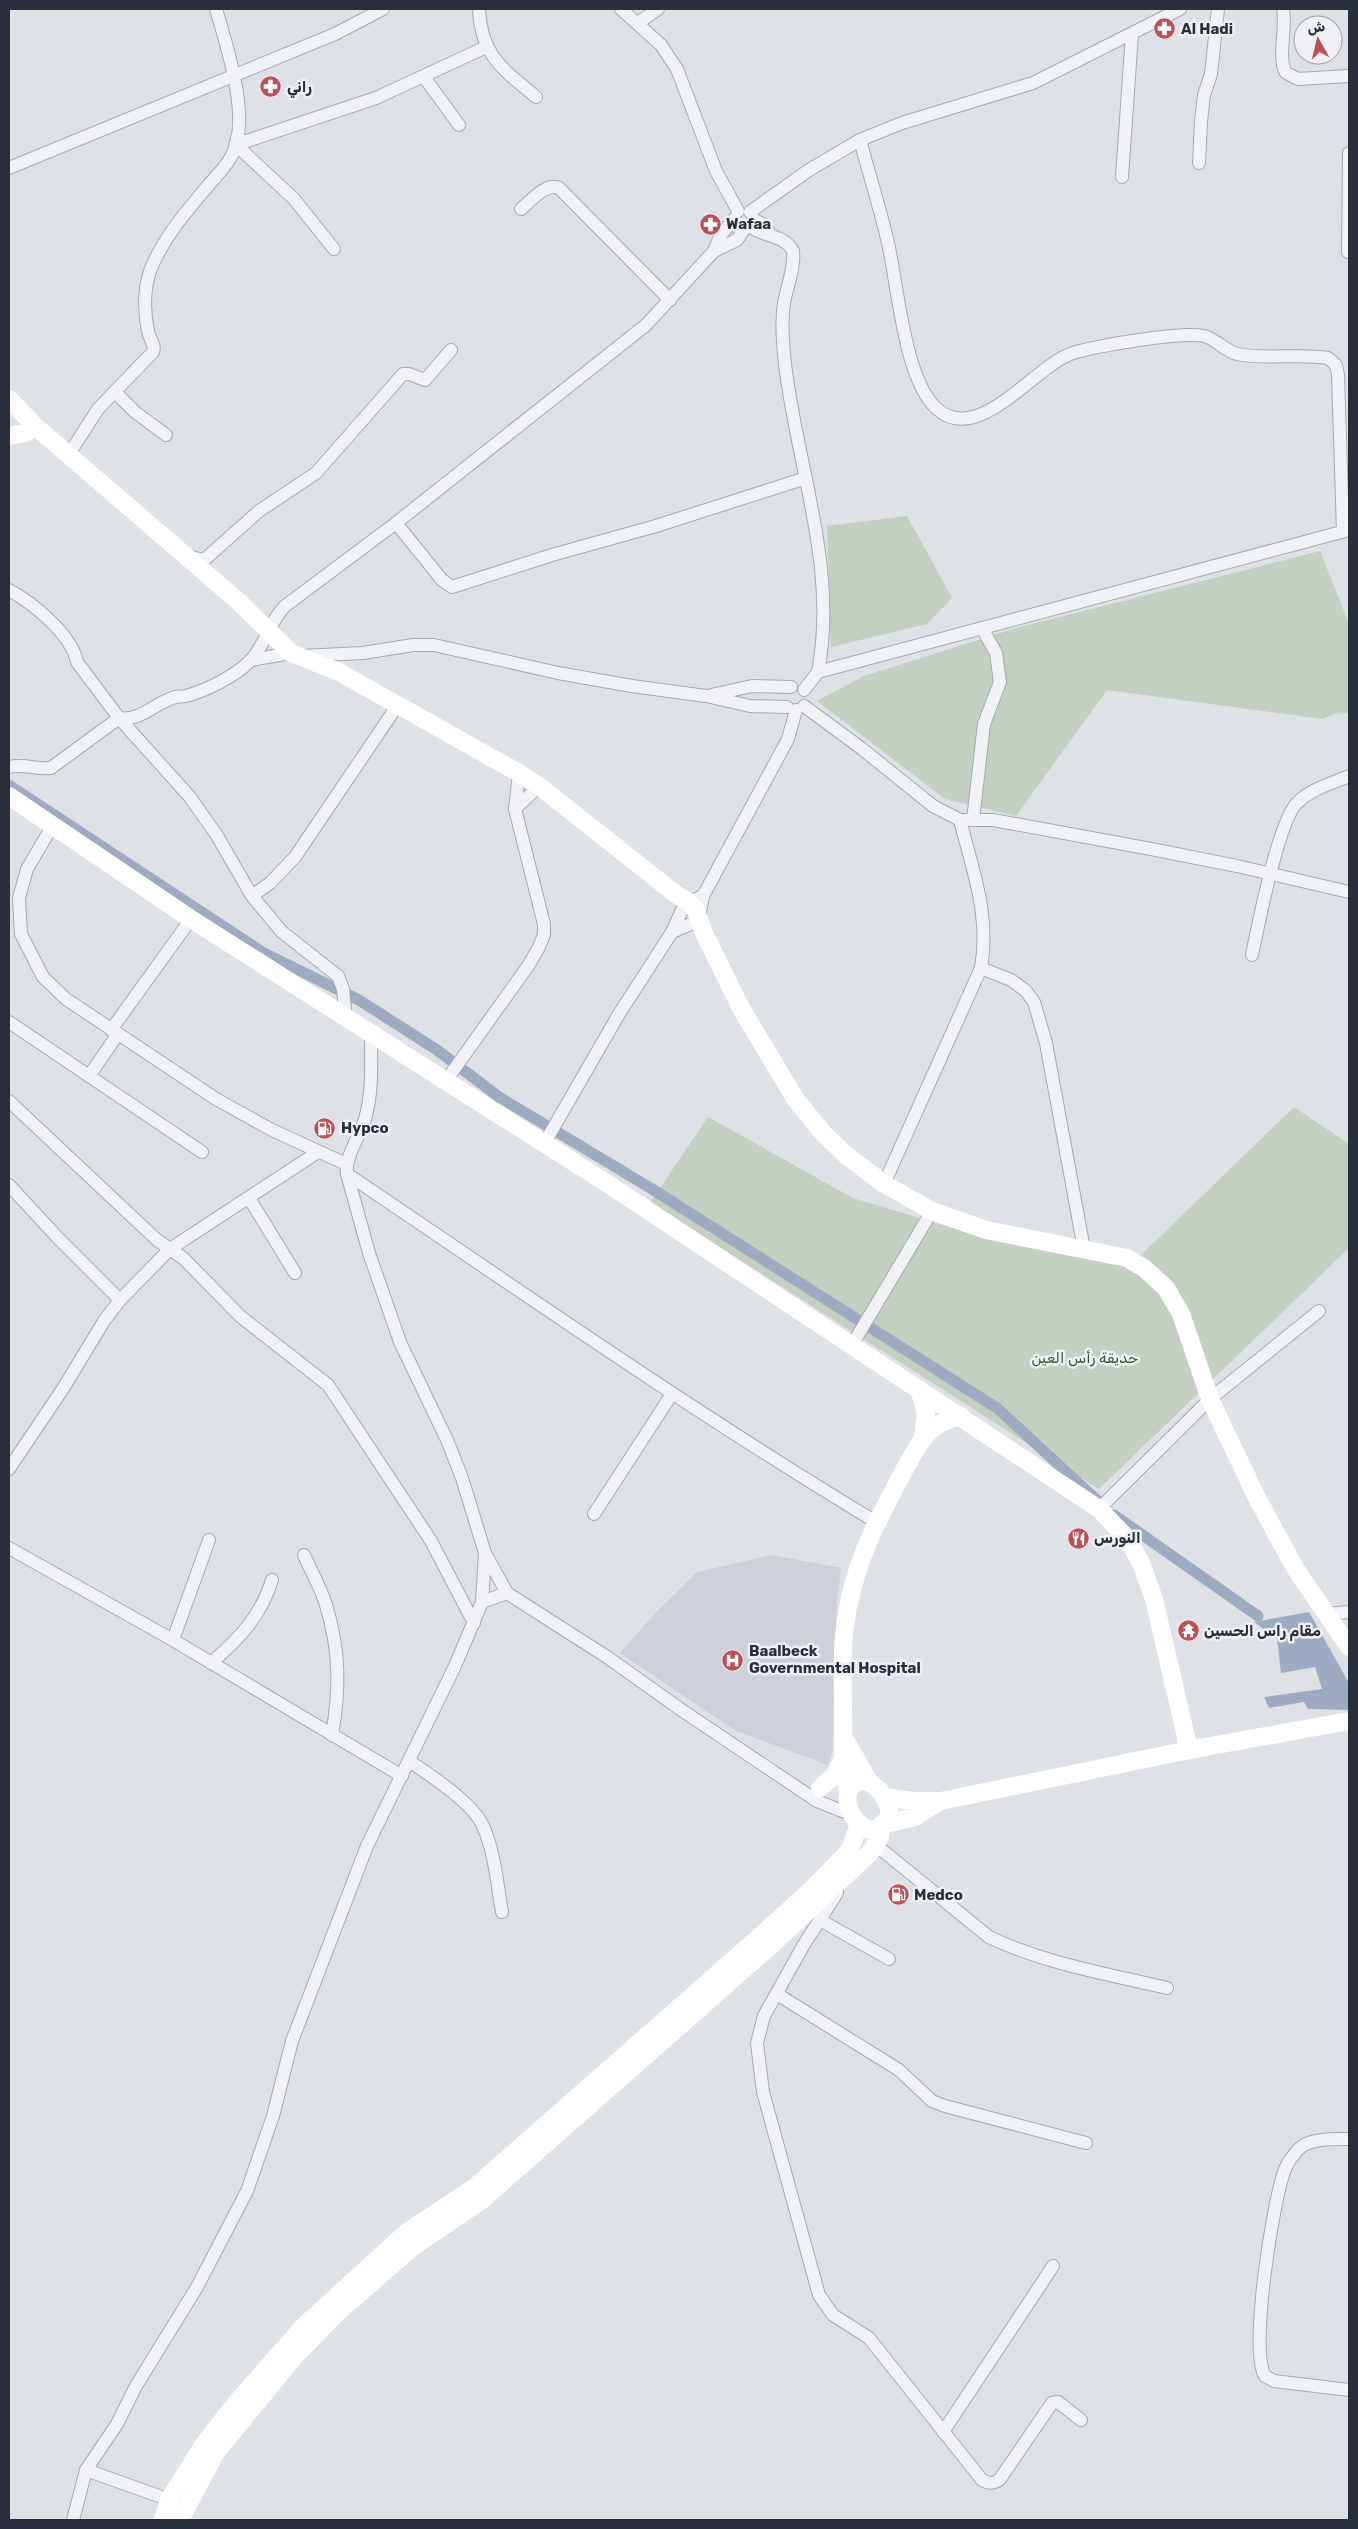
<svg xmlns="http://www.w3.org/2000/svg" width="1358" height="2529" font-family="Rubik,Vazirmatn,sans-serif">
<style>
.built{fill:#cdd0d7}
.green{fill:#c3cfc0}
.water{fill:#9dabc2}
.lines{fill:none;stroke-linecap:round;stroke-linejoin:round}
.canal{stroke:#9dabc2;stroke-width:11}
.street-casing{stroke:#a4a8af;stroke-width:14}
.street{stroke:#f1f2f5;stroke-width:12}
.secondary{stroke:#fff;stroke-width:18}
.labels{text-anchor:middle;stroke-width:5;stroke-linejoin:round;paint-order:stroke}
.poi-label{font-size:15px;font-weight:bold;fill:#292e3b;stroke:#eef0f4;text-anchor:start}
.park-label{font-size:15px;fill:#3b5538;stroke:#eef0f4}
</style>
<rect width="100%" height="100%" fill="#dee1e6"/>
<path class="built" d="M772,1555L841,1568L837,1601L832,1753L828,1765L736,1731L620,1653L658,1610L697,1572Z"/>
<g class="green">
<path d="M907,516L952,598L927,624L831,647L827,526Z"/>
<path d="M1320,551L1349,624V713L1334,714L1323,719L1107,690L1016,816L945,799L817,701L864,676L1016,628Z"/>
<path d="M1294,1107L1349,1144V1248L1099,1489L650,1203L708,1117L853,1198L999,1242L1135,1261Z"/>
</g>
<path class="water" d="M1309,1612L1349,1683V1710L1308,1709L1304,1702L1269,1708L1264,1697L1322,1689L1315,1667L1281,1673L1277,1639L1254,1622Z"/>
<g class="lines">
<g class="canal">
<path d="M9,785L264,953L359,1000L437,1050L499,1097L652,1189L997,1408L1098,1501"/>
<path d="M1114,1515L1258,1616"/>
</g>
<defs>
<g id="street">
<path d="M479,9C481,56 503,69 536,97"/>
<path d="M621,9L661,45L677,69L716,171L738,211"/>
<path d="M1283,9C1287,28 1277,58 1286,73L1298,79L1349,76"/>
<path d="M638,23L658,9"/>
<path d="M424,77L459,125"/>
<path d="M237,137L244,142L376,98L486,47"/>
<path d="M860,140C869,174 880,208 888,243C898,286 904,378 936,408C978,448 1036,364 1073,353C1096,346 1182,331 1204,336C1216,339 1225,351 1237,354C1267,360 1298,353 1328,358L1336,365L1338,375L1343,531"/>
<path d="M235,144L294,199L334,249"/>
<path d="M1199,163L1201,121L1204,95L1211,74L1218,9"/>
<path d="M9,168L335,34L383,9"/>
<path d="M1122,177L1132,34"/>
<path d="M521,209C531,201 546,182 559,188L670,300"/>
<path d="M750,212L809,170L860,140L902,123L1033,83L1180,9"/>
<path d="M753,219L764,225L771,235"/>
<path d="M749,226C763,237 784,234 793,251C795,268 787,286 784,303C781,323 783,344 785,364C797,467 838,567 818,672"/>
<path d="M714,251L737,240L745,228"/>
<path d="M1348,252L1349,153"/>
<path d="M115,392L135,412L166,435"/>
<path d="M69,454L98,409L153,352C156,345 149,339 148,331C144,312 144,290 150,271C163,238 185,213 207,187C215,177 225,168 231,157C252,121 227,47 216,9"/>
<path d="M396,523L442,580L452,587L552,555L656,526L806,478"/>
<path d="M187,556L204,560L259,511L316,473L403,374H409L425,380L451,350"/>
<path d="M9,590C33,603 72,635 77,662L119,718L51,768C37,770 24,763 9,767"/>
<path d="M302,656L363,653L413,645H434L558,673L632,686L706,696L750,706L787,707"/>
<path d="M251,660L291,653"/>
<path d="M804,690L818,672L1349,530"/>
<path d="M711,695L752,686L791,687"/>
<path d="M804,706L861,748L933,806L960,820H993L1151,849L1237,866L1349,892"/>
<path d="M119,718C139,722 155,703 175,697C178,696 182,697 186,696C207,690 234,677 250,661C265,646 269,622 285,606L396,523L646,325L714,251L721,235L734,219"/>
<path d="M119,718L189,796L216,834L252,896L282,932L338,976L343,989L346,1018"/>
<path d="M515,809L539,786"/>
<path d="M973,820L984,724L1000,682L996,653L982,628"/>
<path d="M53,825L27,869L19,898L21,934L43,977L66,999L216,1099L272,1130L346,1164"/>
<path d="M252,896L270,883L295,857L397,706"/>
<path d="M672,932L693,923L699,918L703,896L788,739L796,710"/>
<path d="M1252,955C1258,926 1279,818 1298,802C1311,789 1333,783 1349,776"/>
<path d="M981,968L1011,980L1026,991L1034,1002L1046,1043L1084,1249"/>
<path d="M9,1022L202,1152"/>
<path d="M111,1030L191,919"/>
<path d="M371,1034C371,1062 373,1092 365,1119C360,1137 345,1155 347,1174L369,1253L400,1342L447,1440L462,1478L485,1553L507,1593L607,1657L683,1711L817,1801L852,1815"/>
<path d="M89,1076L118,1034"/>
<path d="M445,1082L528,966L538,949L544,935V924L515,809L519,773"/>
<path d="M9,1101L157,1240L183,1258L241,1317L328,1385L431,1541L474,1623"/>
<path d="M544,1144L619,1014L672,932L683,908L689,902L703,896"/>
<path d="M347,1174C522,1292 695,1413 876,1522"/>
<path d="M884,1184L981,968C990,914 973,872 960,820"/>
<path d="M9,1185L58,1238L120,1300"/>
<path d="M249,1198L295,1273"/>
<path d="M852,1345L932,1211"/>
<path d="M9,1469L64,1387L104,1321L120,1300L170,1249L318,1152"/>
<path d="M1099,1509L1210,1399L1319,1311"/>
<path d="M594,1514L672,1394"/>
<path d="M9,1548L173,1640L402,1776"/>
<path d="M304,1555C311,1571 321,1588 326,1605C340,1650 340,1689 332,1735"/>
<path d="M482,1602L507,1593"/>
<path d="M1324,1614L1349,1612"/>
<path d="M173,1640L209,1540"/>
<path d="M211,1663C239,1639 261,1616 272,1580"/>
<path d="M409,1761C430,1775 473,1803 483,1826C495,1853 497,1884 502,1912"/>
<path d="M877,1846L989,1937C1043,1963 1108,1974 1167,1988"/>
<path d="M835,1884L837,1893L803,1946L764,2016L757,2043L763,2092L819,2295L833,2315L869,2338L982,2480C989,2484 994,2484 1000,2479L1052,2403L1058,2402L1081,2420"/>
<path d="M820,1920L889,1959"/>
<path d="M777,1994L899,2070L932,2101L945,2106L1086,2143"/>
<path d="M1349,2139C1335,2139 1313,2138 1301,2147C1295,2152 1288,2162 1285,2169C1273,2200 1249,2351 1265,2376L1274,2381L1349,2390"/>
<path d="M943,2432L1053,2266"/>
<path d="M86,2470L187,2506"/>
<path d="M73,2520L86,2470L117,2424L136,2386L197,2287L247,2191L273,2116L292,2041L367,1846L455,1666L482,1602L485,1553"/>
</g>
</defs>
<use href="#street" class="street-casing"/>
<use href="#street" class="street"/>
<g class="secondary">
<path d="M9,399L35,426L238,601L291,653L339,672L519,773L539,786L677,895L689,902L696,911L703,931L742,1010L796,1100L823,1133L846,1155L884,1184L932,1211L986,1230L1127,1258L1144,1268L1166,1288L1181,1314L1210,1399L1256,1496L1295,1568L1349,1647"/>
<path d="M9,436L26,433L35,426"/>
<path d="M9,796L191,919L608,1184L1099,1509L1127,1538L1141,1563L1154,1599L1189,1750"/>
<path d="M919,1389L926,1413L923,1438"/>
<path d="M844,1738L870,1783"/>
<path d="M865,1781C879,1786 893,1803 888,1819L875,1830C850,1832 833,1782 865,1781Z"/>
<path d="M820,1788L834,1776L843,1759"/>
<path d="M848,1790C841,1764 844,1737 843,1710C843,1683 841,1654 845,1627C851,1572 874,1526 900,1478C917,1448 924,1424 961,1416"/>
<path d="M884,1797L913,1801H941L1189,1750L1349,1721"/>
<path d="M885,1824L915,1817L940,1801"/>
<path d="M163,2520L170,2498L204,2444L236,2403L303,2327L407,2232L475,2187L765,1932L815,1886L849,1851L859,1825"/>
<path d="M180,2520L216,2452L296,2355L338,2312L414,2246L482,2200L776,1941L870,1853L880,1837L881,1827"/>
</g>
</g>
<defs>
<symbol id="pharmacy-disc" viewBox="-11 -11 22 22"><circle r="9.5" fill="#be5055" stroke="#eef0f4"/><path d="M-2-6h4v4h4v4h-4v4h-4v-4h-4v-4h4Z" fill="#fff"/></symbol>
<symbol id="fuel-disc" viewBox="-11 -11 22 22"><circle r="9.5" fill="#be5055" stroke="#eef0f4"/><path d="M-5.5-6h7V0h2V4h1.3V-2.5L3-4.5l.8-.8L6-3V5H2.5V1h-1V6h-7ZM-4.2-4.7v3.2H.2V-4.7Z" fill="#fff"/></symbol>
<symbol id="restaurant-disc" viewBox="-11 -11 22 22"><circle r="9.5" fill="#be5055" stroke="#eef0f4"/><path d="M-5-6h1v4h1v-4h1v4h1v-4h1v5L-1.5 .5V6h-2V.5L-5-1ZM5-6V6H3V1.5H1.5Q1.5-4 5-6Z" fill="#fff"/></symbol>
<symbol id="temple-disc" viewBox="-11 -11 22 22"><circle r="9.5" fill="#be5055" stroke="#eef0f4"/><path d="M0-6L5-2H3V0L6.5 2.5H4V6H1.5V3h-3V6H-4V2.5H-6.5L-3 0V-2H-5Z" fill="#fff"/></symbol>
<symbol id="hospital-disc" viewBox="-11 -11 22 22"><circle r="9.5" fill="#be5055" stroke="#eef0f4"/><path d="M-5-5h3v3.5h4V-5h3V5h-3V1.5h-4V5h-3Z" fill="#fff"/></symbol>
</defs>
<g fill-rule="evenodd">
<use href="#pharmacy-disc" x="1152" y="16" width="25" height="25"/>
<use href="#pharmacy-disc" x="258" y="74" width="25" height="25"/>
<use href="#pharmacy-disc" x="698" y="212" width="25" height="25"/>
<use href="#fuel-disc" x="312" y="1116" width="25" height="25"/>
<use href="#restaurant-disc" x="1066" y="1526" width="25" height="25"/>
<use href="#temple-disc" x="1176" y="1618" width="25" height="25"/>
<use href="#hospital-disc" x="720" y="1648" width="25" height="25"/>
<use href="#fuel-disc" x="886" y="1882" width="25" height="25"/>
</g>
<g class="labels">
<g class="poi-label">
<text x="1181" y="34">Al Hadi</text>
<text x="287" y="92">راني</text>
<text x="726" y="229">Wafaa</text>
<text x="341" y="1133">Hypco</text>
<text x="1094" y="1543">النورس</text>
<text x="1204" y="1636">مقام راس الحسين</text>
<text x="749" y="1656">Baalbeck<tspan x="749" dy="17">Governmental Hospital</tspan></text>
<text x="914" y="1900">Medco</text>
</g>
<g class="park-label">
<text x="1085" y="1363">حديقة رأس العين</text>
</g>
</g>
<rect width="1358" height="2529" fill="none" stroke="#292e3b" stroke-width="20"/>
<g transform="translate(1318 40) rotate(352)"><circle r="24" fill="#eef0f4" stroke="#9fa2aa"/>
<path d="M0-4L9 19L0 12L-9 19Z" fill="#be5055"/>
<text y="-8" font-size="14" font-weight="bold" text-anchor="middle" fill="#292e3b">ش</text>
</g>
</svg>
